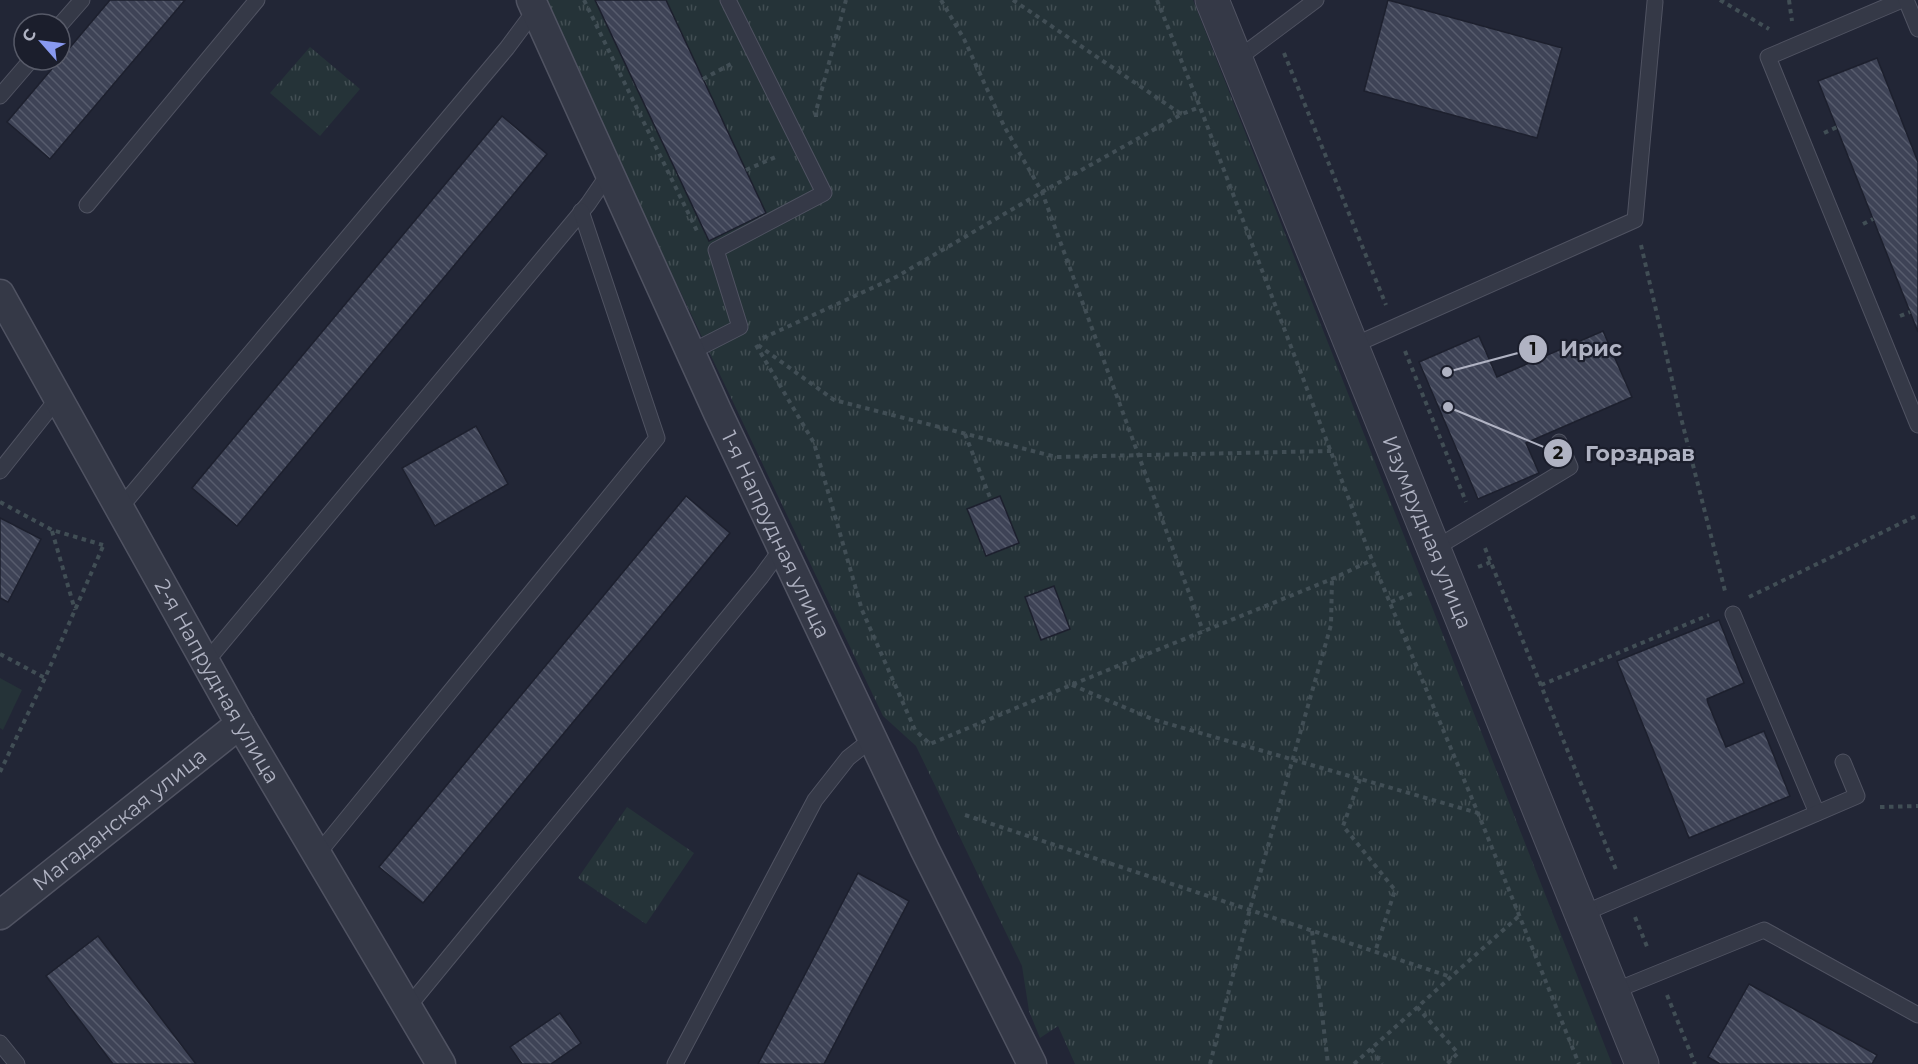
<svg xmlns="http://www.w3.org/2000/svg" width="1918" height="1064" font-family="Montserrat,sans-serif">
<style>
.green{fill:#253338}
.park{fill:url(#park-tufts)}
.building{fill:url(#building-back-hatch);stroke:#1d202e;stroke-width:1.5}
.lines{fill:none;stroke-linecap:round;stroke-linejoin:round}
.service-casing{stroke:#505362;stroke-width:17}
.minor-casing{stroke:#505362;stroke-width:31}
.tertiary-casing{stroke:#505362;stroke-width:35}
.path{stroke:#414e55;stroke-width:4;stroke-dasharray:4.5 4.5;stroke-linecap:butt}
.service{stroke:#353947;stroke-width:15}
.minor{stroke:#353947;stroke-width:28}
.tertiary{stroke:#353947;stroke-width:33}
.labels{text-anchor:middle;stroke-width:4.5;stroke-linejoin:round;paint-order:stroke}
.street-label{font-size:21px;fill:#b0b3c3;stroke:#1b1e2c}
.leader{fill:none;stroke:#b0b3c3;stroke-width:2}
.callout-dot{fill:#b0b3c3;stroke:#1b1e2c;stroke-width:2}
.mark-label{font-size:18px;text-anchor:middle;font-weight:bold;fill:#111}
.callout-label{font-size:22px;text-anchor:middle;font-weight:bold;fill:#b0b3c3;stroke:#1b1e2c;stroke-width:4.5;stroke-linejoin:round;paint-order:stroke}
</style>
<defs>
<pattern id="park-tufts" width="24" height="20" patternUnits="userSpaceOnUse" patternTransform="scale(1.5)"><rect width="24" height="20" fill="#253338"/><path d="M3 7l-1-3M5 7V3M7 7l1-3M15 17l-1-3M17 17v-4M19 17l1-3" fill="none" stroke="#424e53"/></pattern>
<pattern id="building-back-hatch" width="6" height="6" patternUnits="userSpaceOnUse" patternTransform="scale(1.5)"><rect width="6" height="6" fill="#3e4356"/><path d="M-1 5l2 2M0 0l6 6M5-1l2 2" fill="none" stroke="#575c6d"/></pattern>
</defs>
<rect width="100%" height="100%" fill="#222636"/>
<path class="green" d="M0,678L22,690L3,730L0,728Z"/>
<g class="park">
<path d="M541,0H1193L1612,1064H1075L1058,1026L1040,1038L1029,1011L1022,966L916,746L883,716Z"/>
<path d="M310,47L360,89L320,136L270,93Z"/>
<path d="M627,807L694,853L646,924L578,878Z"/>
</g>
<g class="building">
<path d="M110,0H185L50,159L7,122Z"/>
<path d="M595,0H666L766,213L709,241Z"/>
<path d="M1388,0L1562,48L1537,138L1364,91Z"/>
<path d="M1877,58L1918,162V332L1818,81Z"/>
<path d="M502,116L547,154L237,526L192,488Z"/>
<path d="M1603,331L1632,397L1526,443L1539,473L1478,499L1419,362L1479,336L1497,377Z"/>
<path d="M476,426L508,484L435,526L402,468Z"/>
<path d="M686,496L730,533L423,903L379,867Z"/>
<path d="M1000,496L1019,543L986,556L967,509Z"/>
<path d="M0,518L41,539L8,602L0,598Z"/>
<path d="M1054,586L1070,629L1041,640L1025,597Z"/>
<path d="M1719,620L1744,683L1707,699L1708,703L1726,747L1764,731L1790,796L1689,838L1617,661Z"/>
<path d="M858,873L909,901L824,1064H758Z"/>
<path d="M98,936L196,1064H113L46,976Z"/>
<path d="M1749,984L1877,1055L1872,1064H1720L1708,1057Z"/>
<path d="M560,1013L581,1043L551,1064H522L510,1047Z"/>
</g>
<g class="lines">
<defs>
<g id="service">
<path d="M1902,0L1768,57L1918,425"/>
<path d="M1906,0L1918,29"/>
<path d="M60,25L82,0"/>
<path d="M1236,60L1316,0"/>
<path d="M0,96L31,60"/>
<path d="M87,205L257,0"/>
<path d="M1352,346L1635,220L1655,2"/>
<path d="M691,352L740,327L716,250L824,193L728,0"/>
<path d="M0,471L58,398"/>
<path d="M120,508L507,48L536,9"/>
<path d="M1434,549L1570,467L1559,442"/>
<path d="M1733,614L1817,813"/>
<path d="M206,662L588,204L610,172"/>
<path d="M317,855L657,438L581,211"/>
<path d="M1582,914L1857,796L1843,762"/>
<path d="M1614,991L1764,930L1918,1015"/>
<path d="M408,1007L761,577L782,548"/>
<path d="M0,1043L17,1064"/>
<path d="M675,1064L815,800L848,758L872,739"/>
</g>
<g id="minor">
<path id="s1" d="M531,0L718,413L782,548L925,850L1032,1064"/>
<path id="s2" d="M0,294L240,724L441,1064"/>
<path id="s3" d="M0,915L240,724"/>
</g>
<g id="tertiary">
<path id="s4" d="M1212,0L1642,1064"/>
</g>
</defs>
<use href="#service" class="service-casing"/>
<use href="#minor" class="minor-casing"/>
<use href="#tertiary" class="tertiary-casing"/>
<g class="path">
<path d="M584,0L698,233"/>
<path d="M941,0L964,39L1004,126L1042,192L1203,631"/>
<path d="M1013,0L1181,114"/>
<path d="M1157,0L1200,107L1372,560L1478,813L1579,1064"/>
<path d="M1720,0L1769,29"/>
<path d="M1789,0L1792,21"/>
<path d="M1284,53L1386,305"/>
<path d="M703,79L731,64"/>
<path d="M816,117V111L846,0"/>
<path d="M1824,133L1837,127"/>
<path d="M746,170L778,156"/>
<path d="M1863,224L1873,219"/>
<path d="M1641,245L1679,410L1725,591"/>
<path d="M1900,316L1910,312"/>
<path d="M763,338L896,277L1042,192L1182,114L1200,107"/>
<path d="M756,345L814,443L862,610L915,730L930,744L1071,685L1332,579L1372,560"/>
<path d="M758,345L834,400L1056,457L1331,451"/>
<path d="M1405,351L1466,502"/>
<path d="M965,434L991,500"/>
<path d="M0,502L52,530L103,545"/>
<path d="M52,531L75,610"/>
<path d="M1485,548L1617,872"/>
<path d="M1478,567L1491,562"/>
<path d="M1749,597L1918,515"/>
<path d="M1391,602L1415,592"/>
<path d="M0,654L45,678"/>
<path d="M1072,685L1152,719L1478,813"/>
<path d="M1541,685L1709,615"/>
<path d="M0,772L45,678L104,544"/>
<path d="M1360,779L1343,826L1395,890L1375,952"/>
<path d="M1880,807L1918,806"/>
<path d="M965,815L1451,977"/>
<path d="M1635,917L1648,949"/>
<path d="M1312,931L1328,1064"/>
<path d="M1667,995L1695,1064"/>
<path d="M1417,1007L1458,1053L1447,1064"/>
<path d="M1371,1049L1382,1064"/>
<path d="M1210,1064L1250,909L1331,625L1332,579"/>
<path d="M1354,1064L1520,915"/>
</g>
<use href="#service" class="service"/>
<use href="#minor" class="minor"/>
<use href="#tertiary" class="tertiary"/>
</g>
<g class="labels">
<g class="street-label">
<text dy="7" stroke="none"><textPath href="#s4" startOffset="574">Изумрудная улица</textPath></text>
<text dy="7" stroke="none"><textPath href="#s1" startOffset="588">1-я Напрудная улица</textPath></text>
<text dy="7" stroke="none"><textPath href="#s2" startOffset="444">2-я Напрудная улица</textPath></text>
<text dy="7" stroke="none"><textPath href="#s3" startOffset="153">Магаданская улица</textPath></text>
</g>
</g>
<path class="leader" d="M1447 372L1533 349M1448 407L1558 453"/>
<g class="callout-dot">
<circle cx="1447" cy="372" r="6"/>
<circle cx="1448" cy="407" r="6"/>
<circle cx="1533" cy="349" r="15"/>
<circle cx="1558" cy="453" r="15"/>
</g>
<g class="mark-label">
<text x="1533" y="355">1</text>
<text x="1558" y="459">2</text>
</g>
<g class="callout-label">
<text x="1591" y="356">Ирис</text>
<text x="1640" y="461">Горздрав</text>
</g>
<g transform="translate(42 42) rotate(298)"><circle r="28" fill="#1b1e2c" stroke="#575a68" stroke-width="1.5"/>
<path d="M0-4.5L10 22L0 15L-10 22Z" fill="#8899f0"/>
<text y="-9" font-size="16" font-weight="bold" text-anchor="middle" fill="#b0b3c3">С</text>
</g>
</svg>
